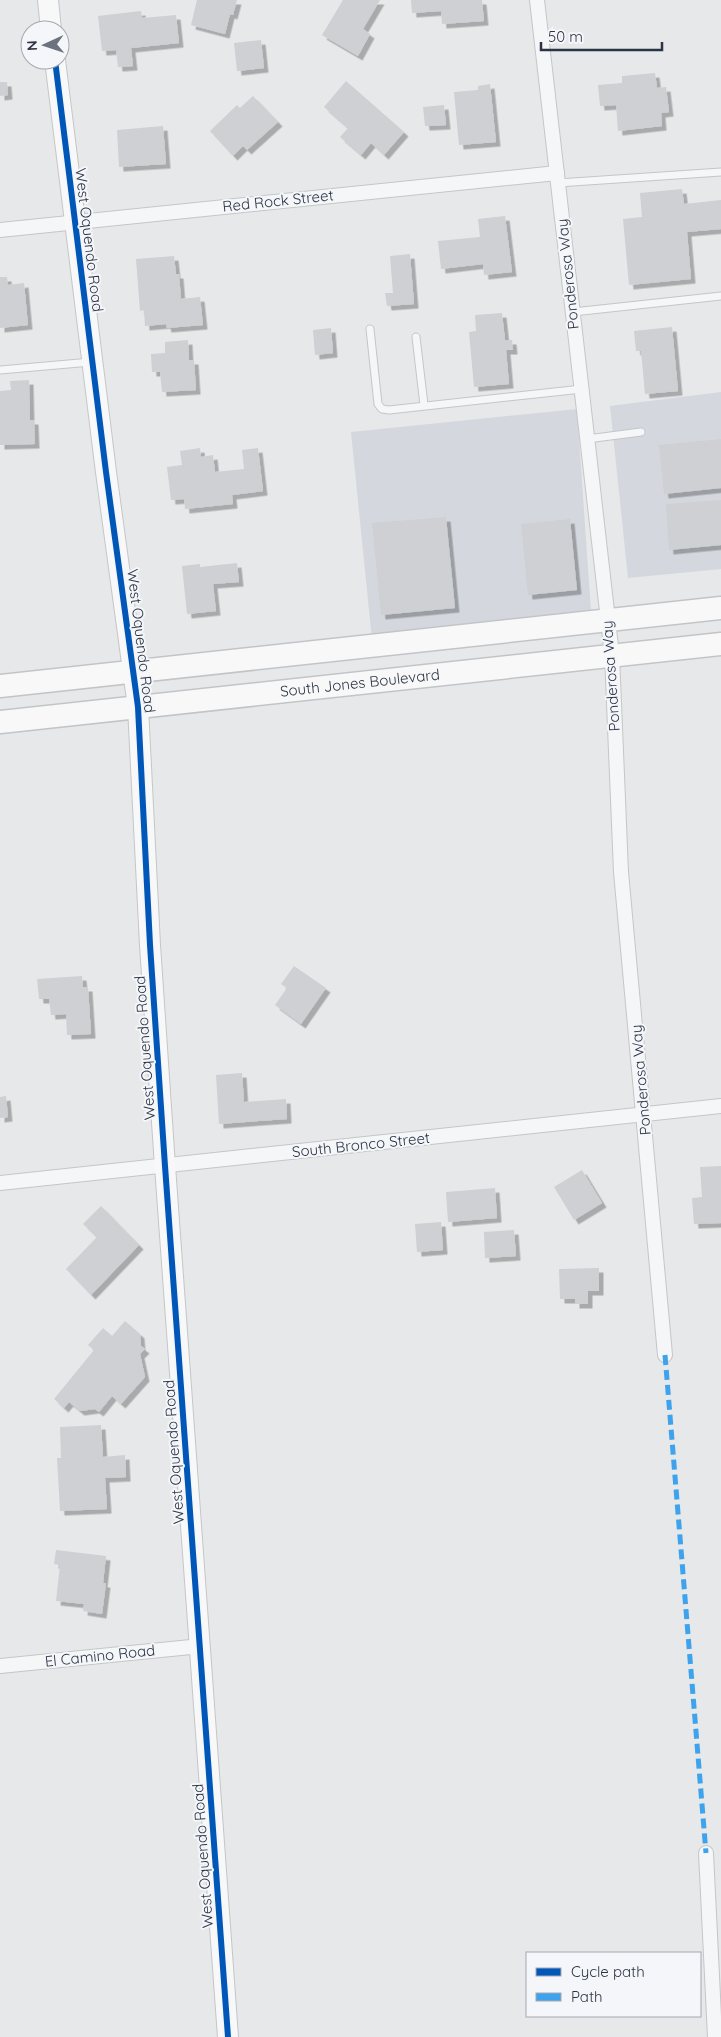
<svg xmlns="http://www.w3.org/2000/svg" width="721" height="2037" font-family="Quicksand,sans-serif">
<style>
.built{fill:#d4d7dd}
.building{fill:#ced0d3;filter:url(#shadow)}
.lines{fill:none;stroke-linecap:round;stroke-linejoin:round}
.lane-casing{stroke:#c4c6c8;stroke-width:9}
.street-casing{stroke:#c4c6c8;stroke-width:16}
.secondary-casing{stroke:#c4c6c8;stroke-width:22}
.primary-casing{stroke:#c2c5c8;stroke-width:25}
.lane{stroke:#f5f6f7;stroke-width:7}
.street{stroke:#f5f6f7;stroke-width:14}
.secondary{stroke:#f8f8f8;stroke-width:20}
.primary{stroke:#f8f8f8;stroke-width:22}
.quiet{stroke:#3ea3ec;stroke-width:5;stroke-dasharray:10 5;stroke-linecap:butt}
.cycleway-casing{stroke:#f4f6f9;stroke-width:9}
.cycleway{stroke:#0057b8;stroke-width:6}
.labels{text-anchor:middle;stroke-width:4;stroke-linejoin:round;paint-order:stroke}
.street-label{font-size:15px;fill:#2b3445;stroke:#f4f6f9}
</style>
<defs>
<filter id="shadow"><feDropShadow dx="4.5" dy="4.5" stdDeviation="0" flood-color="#0004"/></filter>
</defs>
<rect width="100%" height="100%" fill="#e6e8ea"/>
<g class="built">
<path d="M721,392V569L628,578L610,406Z"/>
<path d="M577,409L591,612L372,640L351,432Z"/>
</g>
<g class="building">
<path d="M197,0H237L233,15L230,14L225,34L191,25Z"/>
<path d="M343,0H380L363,29L370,34L358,56L322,35Z"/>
<path d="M411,0H482L484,21L442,24L441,11L412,13Z"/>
<path d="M141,11L142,18L176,15L179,43L131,48L133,66L118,67L116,50L102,51L98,16Z"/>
<path d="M261,40L264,68L237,71L234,43Z"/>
<path d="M655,73L657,88L666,87L669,112L661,113L662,126L618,131L616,105L600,106L598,85L622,83V76Z"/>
<path d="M346,81L404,132L384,155L371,143L361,155L340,137L348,128L324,107Z"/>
<path d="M0,82H7L8,95L0,96Z"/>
<path d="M490,84L496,142L459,145L454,92L478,90V86Z"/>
<path d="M253,96L278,122L247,150L243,146L233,156L210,131L237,105L240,108Z"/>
<path d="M444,105L446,125L425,126L423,107Z"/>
<path d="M163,126L166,164L119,167L117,130Z"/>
<path d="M682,189L684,204L721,200V229L687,232L691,279L629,285L623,219L642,217L640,193Z"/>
<path d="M505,216L512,272L484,275L483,264L441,269L438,241L480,237L478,219Z"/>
<path d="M410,254L414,304L387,306L385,293H393L390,256Z"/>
<path d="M174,256L176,274H179L181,299L200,297L203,325L167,328L166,324L145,326L144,310L140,311L136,259Z"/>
<path d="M0,277H7L8,285L24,283L28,325L0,328Z"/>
<path d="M502,313L505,340H512L513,350H506L509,384L474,387L469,332L476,331L475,315Z"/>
<path d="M672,327L678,391L645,394L641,351H636L634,331Z"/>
<path d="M331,328L333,353L315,355L313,330Z"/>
<path d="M188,340L189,360H194L196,390L162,392L160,372H152L151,354L165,353V342Z"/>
<path d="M29,380L30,420H34L35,444L0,445V391L11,390L10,381Z"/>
<path d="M721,439V488L664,494L659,445Z"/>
<path d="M200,448L201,457L213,455L215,472L244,469L242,450L258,448L263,491L232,495L233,504L185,509L184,499L171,500L167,467L182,465L180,451Z"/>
<path d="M721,500V545L669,550L666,504Z"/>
<path d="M446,517L455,608L381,615L372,523Z"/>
<path d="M570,519L577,590L528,595L521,524Z"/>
<path d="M237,563L239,582L213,584L216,611L187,614L182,566L200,564V567Z"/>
<path d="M294,966L326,988L301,1024L275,1005L287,988L281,984Z"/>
<path d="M82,976L83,987H88L91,1034L67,1035L66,1014L51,1015L49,999H39L37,979Z"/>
<path d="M242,1073L244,1102L286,1099L287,1119L219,1124L216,1075Z"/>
<path d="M6,1096L8,1117L0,1118V1097Z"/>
<path d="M721,1166V1223L694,1224L692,1198L702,1197L700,1167Z"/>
<path d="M582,1170L602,1203L574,1220L554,1187Z"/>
<path d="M495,1188L497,1218L448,1222L446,1192Z"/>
<path d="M101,1206L139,1245L91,1295L66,1269L97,1237L83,1224Z"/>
<path d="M441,1222L443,1250L417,1252L415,1224Z"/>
<path d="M514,1230L516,1256L485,1258L484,1232Z"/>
<path d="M599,1268V1291H588V1304H575V1299H560L559,1269Z"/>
<path d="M125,1321L140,1334L141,1346L145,1349L140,1354L145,1377L121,1404L112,1396L99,1412L95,1409L80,1411L69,1402L64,1408L54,1399L94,1350L88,1345L103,1328L112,1336Z"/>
<path d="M101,1425L103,1457L125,1455L126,1477L105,1478L107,1509L60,1511L57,1458H61L60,1427Z"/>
<path d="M56,1550L106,1556L103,1583H106L102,1614L83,1611L84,1604L56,1601L60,1565L54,1564Z"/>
</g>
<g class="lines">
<defs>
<g id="lane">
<path d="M558,183L721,172"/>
<path d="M573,312L721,296"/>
<path d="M370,329L378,404L382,409L389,410L582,389"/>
<path d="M416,337L424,405"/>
<path d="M0,370L91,362"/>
<path d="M587,439L641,432"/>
</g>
<g id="street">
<path d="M537,0L612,655L621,872L665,1355"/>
<path d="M0,230L557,173"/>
<path d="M0,1183L721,1106"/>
<path d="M0,1666L201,1646"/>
<path d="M706,1853L715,2037"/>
</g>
<g id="secondary">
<path d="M48,0L51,30"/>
<path d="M55,60L106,472L138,707L150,945L165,1166L228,2037"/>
</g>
<g id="primary">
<path d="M0,686L721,608"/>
<path id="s1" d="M0,722L721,644"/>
</g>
</defs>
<use href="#lane" class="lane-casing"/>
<use href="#street" class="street-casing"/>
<use href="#secondary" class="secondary-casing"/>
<use href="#primary" class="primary-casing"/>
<use href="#lane" class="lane"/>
<use href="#street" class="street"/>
<use href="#secondary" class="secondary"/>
<use href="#primary" class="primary"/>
<path class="quiet" d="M665,1355L706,1853"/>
<defs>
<path id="cycleway" d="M55,60L106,472L138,707L150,945L165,1166L228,2037"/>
</defs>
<use href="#cycleway" class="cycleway-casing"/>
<use href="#cycleway" class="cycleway"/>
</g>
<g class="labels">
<g class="street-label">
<text transform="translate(278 201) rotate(-6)" y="5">Red Rock Street</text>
<text transform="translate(89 240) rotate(83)" y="5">West Oquendo Road</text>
<text transform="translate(568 274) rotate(-96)" y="5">Ponderosa Way</text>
<text transform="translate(141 641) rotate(83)" y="5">West Oquendo Road</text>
<text transform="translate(611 676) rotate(-94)" y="5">Ponderosa Way</text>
<text dy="5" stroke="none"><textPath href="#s1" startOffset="362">South Jones Boulevard</textPath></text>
<text transform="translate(145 1048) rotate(-94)" y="5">West Oquendo Road</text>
<text transform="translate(641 1080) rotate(-95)" y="5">Ponderosa Way</text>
<text transform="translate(361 1145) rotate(-6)" y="5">South Bronco Street</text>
<text transform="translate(174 1452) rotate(-94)" y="5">West Oquendo Road</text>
<text transform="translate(100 1656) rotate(-6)" y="5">El Camino Road</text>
<text transform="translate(203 1856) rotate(-94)" y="5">West Oquendo Road</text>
</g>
</g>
<rect x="526" y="1952" width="175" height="65" fill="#f4f6f9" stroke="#a4a8b1"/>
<rect x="536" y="1968" width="25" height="8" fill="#0057b8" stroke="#a4a8b1"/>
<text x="571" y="1977" font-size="15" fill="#2b3445">Cycle path</text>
<rect x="536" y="1993" width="25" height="8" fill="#3ea3ec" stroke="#a4a8b1"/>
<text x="571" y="2002" font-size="15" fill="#2b3445">Path</text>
<g transform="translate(45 45) rotate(267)"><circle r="24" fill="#f4f6f9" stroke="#a4a8b1"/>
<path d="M0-4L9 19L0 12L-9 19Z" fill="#6c737f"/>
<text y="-8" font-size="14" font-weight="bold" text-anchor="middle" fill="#2b3445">N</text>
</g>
<path d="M541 42v8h121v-8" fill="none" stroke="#2b3445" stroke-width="2.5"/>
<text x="548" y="42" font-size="15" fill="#2b3445" stroke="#f4f6f9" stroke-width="4" paint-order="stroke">50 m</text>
</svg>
